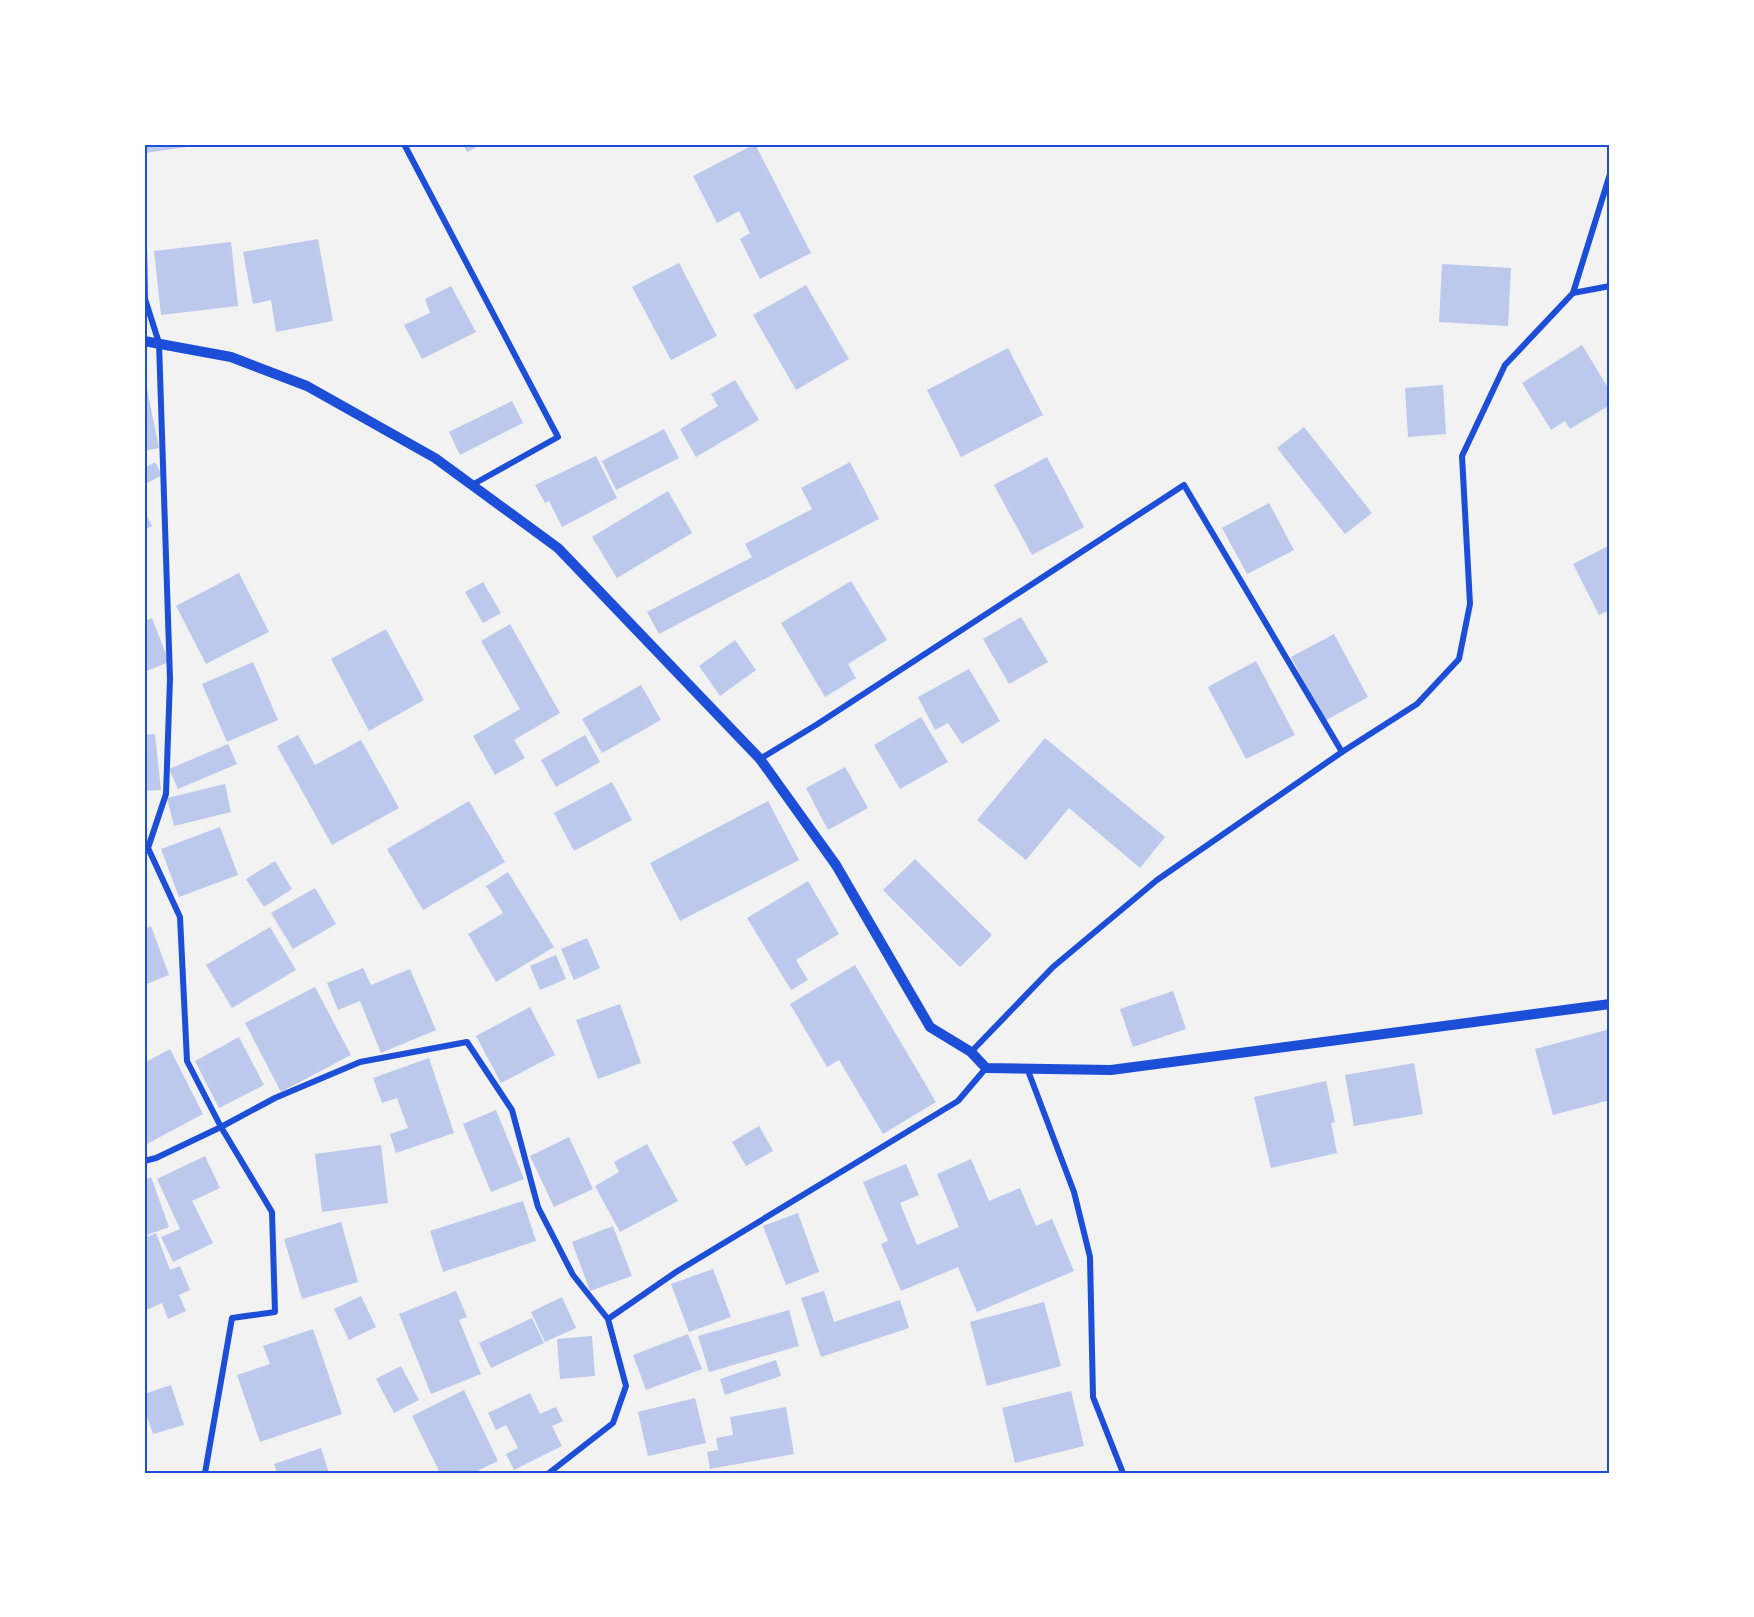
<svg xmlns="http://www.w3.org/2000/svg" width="1754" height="1617" font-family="'Fira Sans Condensed',sans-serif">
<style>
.building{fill:#bdc9ec}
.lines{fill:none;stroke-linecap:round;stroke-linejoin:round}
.minor{stroke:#1d4ed8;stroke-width:6}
.tertiary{stroke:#1d4ed8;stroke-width:10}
.neatline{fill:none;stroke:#1d4ed8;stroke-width:2}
</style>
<rect width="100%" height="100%" fill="#f2f2f2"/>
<g class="building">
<path d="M144,144H202V145L144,153Z"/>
<path d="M463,144H482L467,152Z"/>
<path d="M755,144L811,253L760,279L740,239L750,233L739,211L717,223L693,176Z"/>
<path d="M318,239L333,321L276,332L271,300L253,304L243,252Z"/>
<path d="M231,242L238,306L161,315L154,251Z"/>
<path d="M679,263L717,336L671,360L632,287Z"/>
<path d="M1442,264L1511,268L1508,326L1439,322Z"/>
<path d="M806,285L849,359L796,390L753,315Z"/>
<path d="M451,286L476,332L422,359L404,325L430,313L425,299Z"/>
<path d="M1582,345L1610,391V405L1570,429L1565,421L1551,430L1522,383Z"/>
<path d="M1008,348L1043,415L961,457L927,390Z"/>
<path d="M144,374L159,448L144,451Z"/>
<path d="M735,380L759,420L696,457L680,429L718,406L711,394Z"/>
<path d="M1443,385L1446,434L1408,437L1405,388Z"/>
<path d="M512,401L523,423L460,455L449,432Z"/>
<path d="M1304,427L1372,513L1345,534L1277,448Z"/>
<path d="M664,429L679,458L616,490L602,461Z"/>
<path d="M596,456L617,498L562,527L549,501L545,503L535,485Z"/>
<path d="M1047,457L1084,527L1032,555L994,485Z"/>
<path d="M155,462L162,475L144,485V468Z"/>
<path d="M850,462L879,519L659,634L647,612L752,557L745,544L812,509L801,488Z"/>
<path d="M668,491L692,533L617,578L592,537Z"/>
<path d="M1269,503L1294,550L1247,574L1222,528Z"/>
<path d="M144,510L152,526L144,530Z"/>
<path d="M1610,545V610L1599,615L1573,564Z"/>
<path d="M239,573L269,632L206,664L176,606Z"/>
<path d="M851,581L887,640L848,664L856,678L825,697L781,623Z"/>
<path d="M483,582L501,613L483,623L465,592Z"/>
<path d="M1021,617L1048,662L1009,684L983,639Z"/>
<path d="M152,618L169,662L144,672V621Z"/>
<path d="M510,624L560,713L514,740L525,758L495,775L473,736L520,709L481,641Z"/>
<path d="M386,629L424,700L369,731L331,659Z"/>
<path d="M1334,634L1368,697L1325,721L1291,657Z"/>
<path d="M735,640L756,670L720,696L699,666Z"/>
<path d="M1256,661L1295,735L1246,759L1208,687Z"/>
<path d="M253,662L278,720L227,742L202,684Z"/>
<path d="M969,669L1000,721L962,744L948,723L935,730L918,697Z"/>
<path d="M641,685L661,720L602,753L582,719Z"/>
<path d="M921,717L948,762L900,789L874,745Z"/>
<path d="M155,734L161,790L144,791V735Z"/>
<path d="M298,735L315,765L361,740L399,808L332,845L277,746Z"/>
<path d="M585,735L600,762L556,787L541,760Z"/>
<path d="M1045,738L1165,837L1140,868L1069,808L1026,860L977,820Z"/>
<path d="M228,744L237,764L178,789L169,769Z"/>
<path d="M845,767L868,808L828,830L806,788Z"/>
<path d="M612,782L632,820L574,851L554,813Z"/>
<path d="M225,784L231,812L174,826L167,798Z"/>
<path d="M469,801L505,862L423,910L387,849Z"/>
<path d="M768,801L799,860L680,921L650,863Z"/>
<path d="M220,827L238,875L179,897L161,849Z"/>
<path d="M915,859L992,935L960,967L883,890Z"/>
<path d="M275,861L292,889L264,907L246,879Z"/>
<path d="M508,872L554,947L496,982L468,934L503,913L486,886Z"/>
<path d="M808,881L839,934L796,960L808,980L791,990L747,918Z"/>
<path d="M315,888L336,924L293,949L271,913Z"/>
<path d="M151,926L169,975L144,985V929Z"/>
<path d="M270,927L296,970L232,1008L206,965Z"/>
<path d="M587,938L600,968L574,980L561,949Z"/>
<path d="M556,955L566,979L540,990L530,966Z"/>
<path d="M855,965L936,1102L883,1134L839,1060L827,1067L790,1004Z"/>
<path d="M363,968L371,985L410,969L436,1030L381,1053L360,1001L338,1010L327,983Z"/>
<path d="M315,987L351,1055L281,1092L245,1023Z"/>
<path d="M1173,991L1186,1029L1133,1047L1120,1009Z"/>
<path d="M620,1004L641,1063L598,1079L576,1020Z"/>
<path d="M530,1007L555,1055L501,1083L476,1036Z"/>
<path d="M1610,1029V1070H1608L1610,1100L1553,1115L1535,1049Z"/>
<path d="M239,1037L264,1085L219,1108L195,1061Z"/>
<path d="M170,1049L203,1114L145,1145L144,1063Z"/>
<path d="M429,1058L454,1133L396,1153L390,1134L408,1128L397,1098L382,1103L373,1078Z"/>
<path d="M1414,1063L1423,1114L1354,1126L1345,1075Z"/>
<path d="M1326,1081L1335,1122L1331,1123L1337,1153L1271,1168L1254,1097Z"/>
<path d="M496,1110L524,1179L491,1192L463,1124Z"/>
<path d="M759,1126L773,1151L746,1166L732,1142Z"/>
<path d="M569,1137L593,1189L554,1207L530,1156Z"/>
<path d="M647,1144L678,1201L620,1232L595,1186L619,1172L614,1162Z"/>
<path d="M381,1145L388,1203L322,1212L315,1154Z"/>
<path d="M205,1156L220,1188L192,1201L213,1243L173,1262L161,1237L180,1229L157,1179Z"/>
<path d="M971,1159L989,1201L1020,1188L1036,1226L1052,1219L1074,1271L977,1312L958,1267L901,1291L881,1244L888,1241L863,1182L906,1164L919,1195L900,1203L917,1245L959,1227L937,1174Z"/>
<path d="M151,1177L169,1227L144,1236V1180Z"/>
<path d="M523,1201L536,1241L443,1272L430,1231Z"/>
<path d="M798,1213L819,1272L786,1285L763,1226Z"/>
<path d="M341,1222L358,1282L302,1299L284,1239Z"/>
<path d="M613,1226L632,1276L590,1291L572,1242Z"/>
<path d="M156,1233L170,1270L180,1266L190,1290L179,1295L186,1311L168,1319L162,1303L144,1311V1238Z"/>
<path d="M713,1269L731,1317L689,1332L671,1284Z"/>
<path d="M456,1291L467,1317L459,1320L481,1374L431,1394L399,1314Z"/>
<path d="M824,1291L834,1322L900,1300L909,1328L821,1357L801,1298Z"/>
<path d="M361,1296L376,1327L349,1340L334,1309Z"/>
<path d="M562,1297L576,1328L545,1342L531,1312Z"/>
<path d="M1044,1302L1061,1366L987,1386L970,1322Z"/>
<path d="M789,1310L799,1346L709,1372L698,1336Z"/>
<path d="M532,1318L544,1343L491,1368L479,1343Z"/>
<path d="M313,1329L342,1414L260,1442L237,1375L270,1364L263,1346Z"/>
<path d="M688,1334L702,1369L646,1390L633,1355Z"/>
<path d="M592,1336L595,1376L560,1379L557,1339Z"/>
<path d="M776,1360L781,1376L725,1395L720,1379Z"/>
<path d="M401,1366L419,1400L394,1413L376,1379Z"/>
<path d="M171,1385L184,1425L153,1434L144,1408V1394Z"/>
<path d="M464,1390L498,1461L473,1473H440L412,1416Z"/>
<path d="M1071,1391L1084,1446L1015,1463L1002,1408Z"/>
<path d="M530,1393L540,1414L556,1407L563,1421L552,1426L562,1446L514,1470L506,1454L518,1448L506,1425L496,1430L488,1413Z"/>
<path d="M695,1398L706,1443L648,1456L638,1412Z"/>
<path d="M786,1407L794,1454L710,1469L707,1452L718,1450L716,1438L733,1435L730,1417Z"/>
<path d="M321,1448L329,1473H277L274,1464Z"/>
</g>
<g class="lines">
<g class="minor">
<path d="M404,144L558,437L472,485"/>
<path d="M144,247L145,299L159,343L170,679L166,794L148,848L180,917L187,1061L221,1127L272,1212L275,1312L232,1318L205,1473"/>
<path d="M1573,293L1610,286"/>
<path d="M760,759L816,725L1184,485L1342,752"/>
<path d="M971,1052L1053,967L1157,880L1342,752L1417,704L1459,659L1470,604L1462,456L1505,365L1573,293L1610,174"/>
<path d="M1027,1068L1074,1192L1090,1257L1093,1397L1123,1473"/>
<path d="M144,1161L156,1158L221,1127L275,1098L360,1062L467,1042L512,1110L538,1207L573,1275L608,1319"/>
<path d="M549,1473L613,1423L626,1386L608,1319L676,1272L958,1101L986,1068"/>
</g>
<path class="tertiary" d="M144,341L231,357L307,386L435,458L558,548L760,759L836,865L930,1027L971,1052L986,1068L1111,1070L1610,1004"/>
</g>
<rect width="1754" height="1617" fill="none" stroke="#ffffff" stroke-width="291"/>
<rect x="146" y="146" width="1462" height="1326" class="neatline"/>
</svg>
